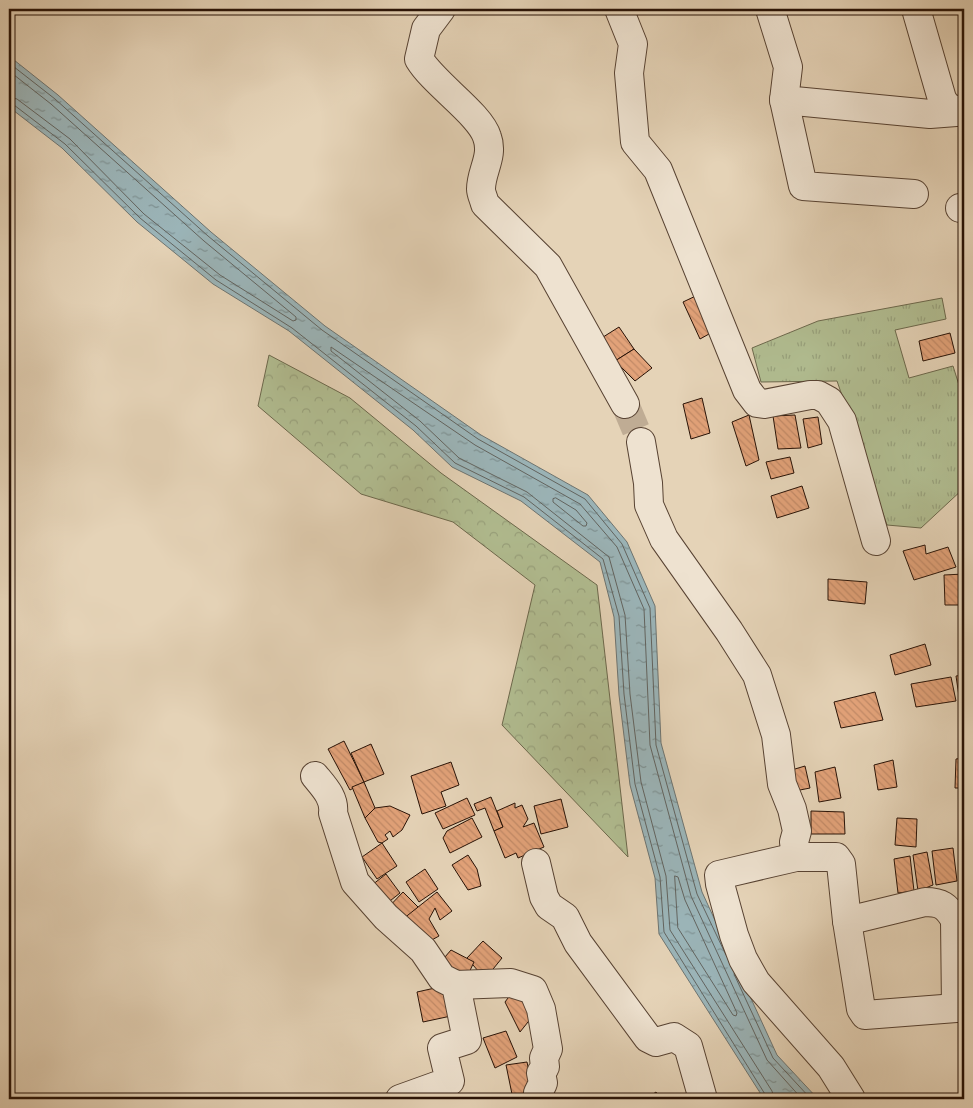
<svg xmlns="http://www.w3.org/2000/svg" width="973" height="1108" font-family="'Libre Caslon Text',serif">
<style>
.grass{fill:url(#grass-tufts);stroke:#6c684c}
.forest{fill:url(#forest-crowns);stroke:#6c684c}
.water{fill:url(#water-ripples);stroke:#6d7471}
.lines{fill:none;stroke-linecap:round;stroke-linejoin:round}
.shore{stroke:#626460;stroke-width:1}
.building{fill:url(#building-back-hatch);stroke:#281206}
.minor-tunnel{stroke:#bfac94;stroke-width:28;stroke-dasharray:28 14;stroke-linecap:butt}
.minor-casing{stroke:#574232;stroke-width:30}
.minor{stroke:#eee2d0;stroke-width:28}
</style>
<defs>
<pattern id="grass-tufts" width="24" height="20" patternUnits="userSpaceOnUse" patternTransform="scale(1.25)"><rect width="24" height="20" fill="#b1bd91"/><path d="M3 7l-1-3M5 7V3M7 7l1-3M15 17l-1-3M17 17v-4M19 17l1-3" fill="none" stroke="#98a17c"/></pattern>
<pattern id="forest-crowns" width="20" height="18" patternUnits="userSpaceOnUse" patternTransform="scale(1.25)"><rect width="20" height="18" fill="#b1bd91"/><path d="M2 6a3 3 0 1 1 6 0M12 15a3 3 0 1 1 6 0" fill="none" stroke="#98a17c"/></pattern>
<pattern id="water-ripples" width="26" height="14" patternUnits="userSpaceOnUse" patternTransform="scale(1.25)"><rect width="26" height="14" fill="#9bb5b9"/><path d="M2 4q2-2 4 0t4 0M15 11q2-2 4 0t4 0" fill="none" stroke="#7e9294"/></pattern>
<pattern id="building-back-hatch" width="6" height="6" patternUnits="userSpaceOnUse" patternTransform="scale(1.25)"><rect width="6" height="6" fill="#e2a279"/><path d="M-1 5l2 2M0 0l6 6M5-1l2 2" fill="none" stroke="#c28a67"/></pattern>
</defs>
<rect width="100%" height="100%" fill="#e5d3b7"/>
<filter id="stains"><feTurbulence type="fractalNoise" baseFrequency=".004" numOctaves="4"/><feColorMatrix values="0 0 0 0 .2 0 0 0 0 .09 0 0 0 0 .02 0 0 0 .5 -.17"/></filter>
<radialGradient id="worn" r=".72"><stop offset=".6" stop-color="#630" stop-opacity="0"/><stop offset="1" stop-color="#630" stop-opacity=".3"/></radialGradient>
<path class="grass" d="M942,298L946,319L895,330L909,378L953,366L964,401V488L921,528L887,525L837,381L761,382L752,348L818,321Z"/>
<path class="forest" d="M269,355L350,398L441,473L597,585L628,857L502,725L535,585L453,522L361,494L258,406Z"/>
<path class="water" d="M9,56L58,95L211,232L325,326L481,435L588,495L627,542L655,606L661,743L702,892L777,1055L818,1099H764L659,934L655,878L630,785L619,695L614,617L600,562L521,501L452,467L413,430L289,331L213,284L137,222L62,148L9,107Z"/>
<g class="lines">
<g class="shore">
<path d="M9,63L55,99L208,236L322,330L478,439L585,499L622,544L650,608L656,745L697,894L726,955"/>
<path d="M9,71L51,104L204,241L296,317V320L293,321L220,275L144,214L70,139L17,99L9,97"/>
<path d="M9,104L14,105L65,144L140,218L216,280L292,328L416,426L455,463L524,497L603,559L619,616L624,694L635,784L660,877L664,932L768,1099"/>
<path d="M556,498L576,510L587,523L586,526H583L553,502V499Z"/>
<path d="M675,876L678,877L685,900L737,1013L736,1016L733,1015L678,928Z"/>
<path d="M734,974L773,1058L811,1099"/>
<path d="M774,1099L772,1091L670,930L666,876L641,782L630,694L625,615L609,557L527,492L459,458L420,421L331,351V347L475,445L580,504L617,547L644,609L650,745L691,896L767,1060L802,1099"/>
</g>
</g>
<g class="building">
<path d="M702,293L718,329L700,339L683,302Z"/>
<path d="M619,327L634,349L615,361L600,339Z"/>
<path d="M950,333L955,353L923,361L919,341Z"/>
<path d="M634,349L652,368L635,381L615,361Z"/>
<path d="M702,398L710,433L691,439L683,404Z"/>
<path d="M749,415L759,460L746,466L732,422Z"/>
<path d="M795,415L801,448L778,449L773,416Z"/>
<path d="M818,417L822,444L808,448L803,419Z"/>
<path d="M790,457L794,473L771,479L766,462Z"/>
<path d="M802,486L809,508L777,518L771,496Z"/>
<path d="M925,545L926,554L948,547L956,567L914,580L903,551Z"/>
<path d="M964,574V605H945L944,575Z"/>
<path d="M828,579L867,582L865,604L828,600Z"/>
<path d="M925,644L931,665L895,675L890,655Z"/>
<path d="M964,675V710H961L956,676Z"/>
<path d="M951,677L956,701L916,707L911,684Z"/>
<path d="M875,692L883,720L841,728L834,702Z"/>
<path d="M344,741L364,782L350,790L328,749Z"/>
<path d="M371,744L384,774L364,782L351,753Z"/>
<path d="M964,758V788H955L956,759Z"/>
<path d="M893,760L897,787L878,790L874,765Z"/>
<path d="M451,762L459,785L441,792L446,806L422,814L411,776Z"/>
<path d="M805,766L810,788L790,792L785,772Z"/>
<path d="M835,767L841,798L819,802L815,772Z"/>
<path d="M364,782L375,808L365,818L352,787Z"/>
<path d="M491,797L503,827L494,831L485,808L477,811L474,804Z"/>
<path d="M467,798L475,815L443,829L435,813Z"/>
<path d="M561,799L568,827L541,834L534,806Z"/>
<path d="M515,803V808L522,805L528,819L523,827L534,823L544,847L518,858L516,853L505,858L494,831L503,827L497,811Z"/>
<path d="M390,806L410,815L402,830L393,837L390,831L385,835L388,839L382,843L378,842L365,818L375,808Z"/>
<path d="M811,811L844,812L845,834H811Z"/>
<path d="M472,818L482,837L450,853L443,838L447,831Z"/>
<path d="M897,818L917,819L916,847L895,845Z"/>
<path d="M382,843L397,866L377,879L362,857Z"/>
<path d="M953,848L957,881L936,885L932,851Z"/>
<path d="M927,852L933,885L918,891L913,855Z"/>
<path d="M468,855L477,869L481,886L468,890L452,865Z"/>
<path d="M910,856L914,891L898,893L894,859Z"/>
<path d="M425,869L438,889L419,902L406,882Z"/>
<path d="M386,874L400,893L381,908L367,889Z"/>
<path d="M403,892L418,907L399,927L384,912Z"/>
<path d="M437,892L452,911L440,920L435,908L429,919L439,936L421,946L403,919Z"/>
<path d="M483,941L502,958L485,979L467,958Z"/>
<path d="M451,950L474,962L466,979L438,965Z"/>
<path d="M444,986L451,1016L423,1022L417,992Z"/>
<path d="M514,990L536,1012L520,1032L505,1002Z"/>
<path d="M506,1031L517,1057L495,1068L483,1038Z"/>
<path d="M527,1062L534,1096L513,1099L506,1065Z"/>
<path d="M656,1092L661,1099H646Z"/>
</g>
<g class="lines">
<path class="minor-tunnel" d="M625,404L641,442"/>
<defs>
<g id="minor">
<path d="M441,9L426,29L419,59C434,84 480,114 487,137C494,156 481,171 481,189C481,194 484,199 485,204L548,266L625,404"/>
<path d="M619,9L633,44L629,73L635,142L658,170L747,390L757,403L764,404L810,395H818L829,401L842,421L876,541"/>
<path d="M770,9L788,67L784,100L930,114L956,112"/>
<path d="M916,9L942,99L947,107L964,113"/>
<path d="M784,100L803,186L914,194"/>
<path d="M960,208H964"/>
<path d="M641,442L648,483L649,505L664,539L729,631L757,675L776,735L782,784L792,809L797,831L794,842L796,857"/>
<path d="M315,776C324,787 335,798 333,813L355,882L386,917L423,950L442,978L456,985L467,1040L442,1048L450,1081L400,1099"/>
<path d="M536,863L544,897L549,906L565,917L578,943L648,1038L656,1042L674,1037L688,1046L703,1099"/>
<path d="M964,915L955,920L956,1008H964"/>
<path d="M847,921L925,902C941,902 947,906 955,920"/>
<path d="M456,985L511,983L533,990L541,1009L548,1049L544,1058L545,1067L541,1073L543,1083L538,1093L540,1099"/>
<path d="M851,1099L831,1067L756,982L743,959L734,935L720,884L719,875L796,857H836L841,864L847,921L861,1009L865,1015L956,1008"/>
</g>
</defs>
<use href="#minor" class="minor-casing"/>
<use href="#minor" class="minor"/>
</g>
<rect width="973" height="1108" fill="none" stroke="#e5d3b7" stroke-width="30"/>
<rect x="10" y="10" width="953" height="1088" fill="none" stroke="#281206" stroke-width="2.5"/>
<rect x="15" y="15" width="943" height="1078" fill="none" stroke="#281206"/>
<rect width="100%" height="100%" filter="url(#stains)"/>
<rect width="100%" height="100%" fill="url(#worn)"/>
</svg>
